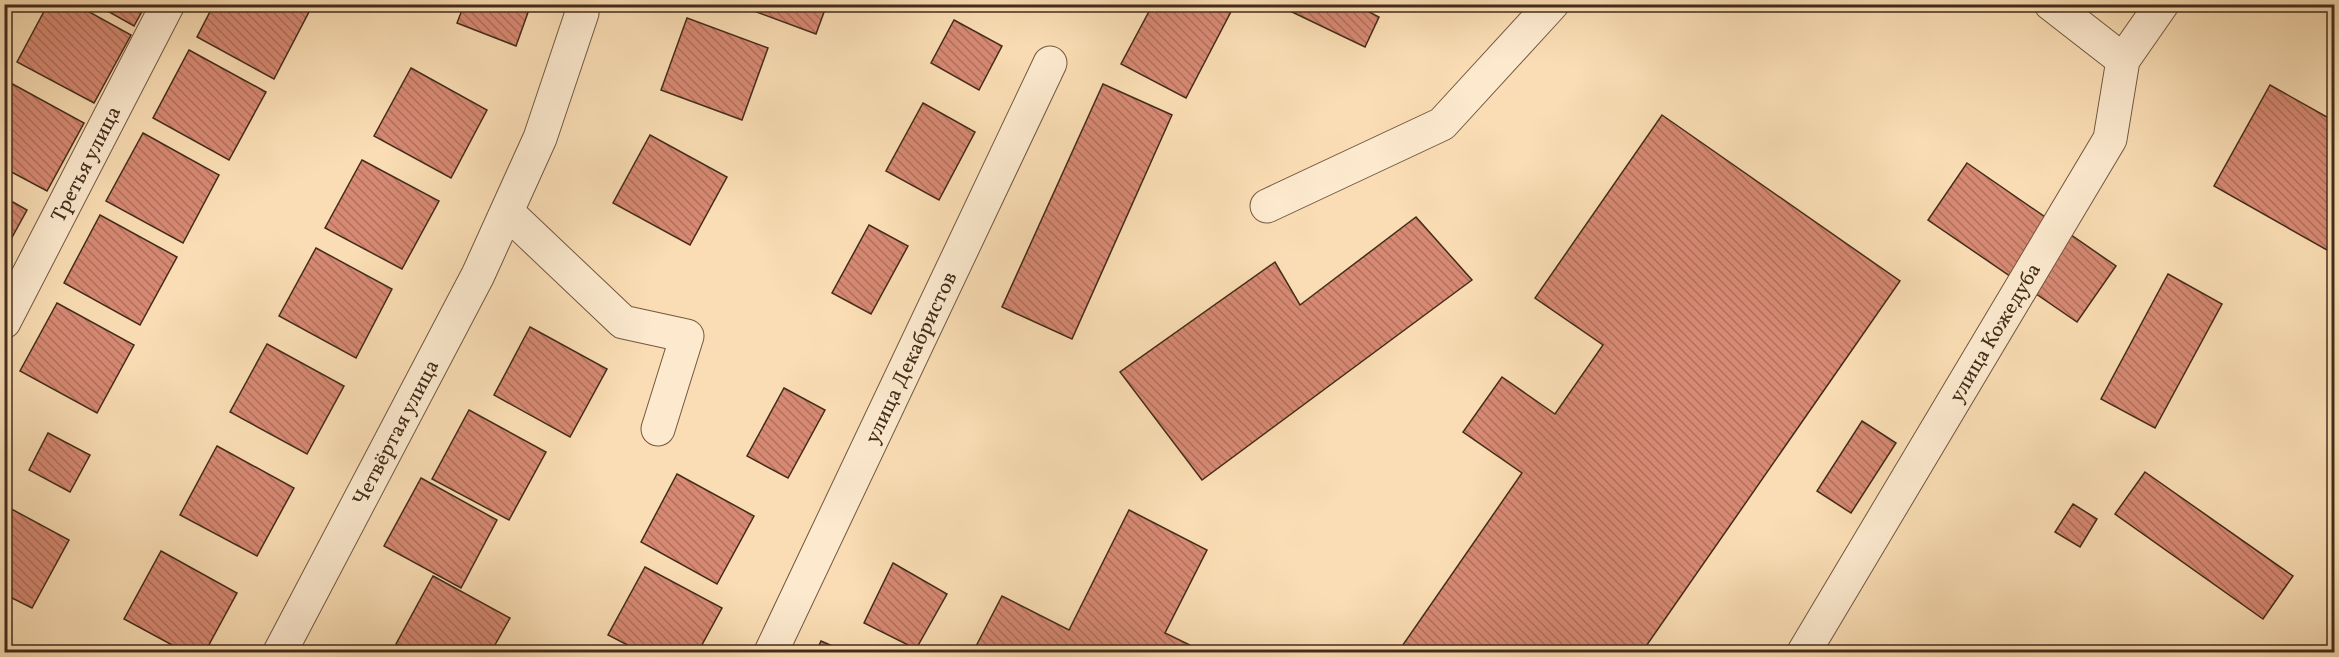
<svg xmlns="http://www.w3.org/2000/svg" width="2339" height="657" font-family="Vollkorn,serif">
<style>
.building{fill:url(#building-back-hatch);stroke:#432c1a;stroke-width:1.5}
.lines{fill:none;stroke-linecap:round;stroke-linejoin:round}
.minor-casing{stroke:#715840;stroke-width:35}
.minor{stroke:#fce9ce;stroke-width:33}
.labels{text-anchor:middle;stroke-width:6;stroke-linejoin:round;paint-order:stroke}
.street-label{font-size:21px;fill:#432c1a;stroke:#fce9ce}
</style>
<defs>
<pattern id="building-back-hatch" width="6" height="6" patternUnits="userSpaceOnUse" patternTransform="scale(1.5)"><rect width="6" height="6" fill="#d78973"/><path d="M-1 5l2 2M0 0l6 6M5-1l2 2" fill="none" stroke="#b0705e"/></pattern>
</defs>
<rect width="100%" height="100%" fill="#faddb4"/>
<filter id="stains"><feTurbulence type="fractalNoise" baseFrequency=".00333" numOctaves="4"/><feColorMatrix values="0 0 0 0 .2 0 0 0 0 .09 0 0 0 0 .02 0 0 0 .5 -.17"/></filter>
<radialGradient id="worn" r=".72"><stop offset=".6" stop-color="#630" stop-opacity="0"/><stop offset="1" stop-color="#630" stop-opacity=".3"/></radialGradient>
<g class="building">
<path d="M48,4H75L131,35L94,103L17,62Z"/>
<path d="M95,4H146L134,26Z"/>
<path d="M214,4H300L310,10L274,79L197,37Z"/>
<path d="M448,4H531L516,46L457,23L462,10Z"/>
<path d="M735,4H827L816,34Z"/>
<path d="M1153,4H1235L1186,98L1121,64Z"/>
<path d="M1290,4H1354L1379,17L1365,47L1288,10Z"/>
<path d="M687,18L768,48L742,120L661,90Z"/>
<path d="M954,20L1002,46L979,90L931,63Z"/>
<path d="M189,50L266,92L229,160L153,118Z"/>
<path d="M411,68L487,110L451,178L374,136Z"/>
<path d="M7,81L84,123L47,191L4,168V85Z"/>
<path d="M1103,84L1172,115L1072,339L1002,307Z"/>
<path d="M2270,85L2334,121V254L2214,186Z"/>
<path d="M923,103L975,132L939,200L886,171Z"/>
<path d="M1662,115L1900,281L1642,652H1398L1522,473L1463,432L1502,377L1555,414L1603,345L1535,298Z"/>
<path d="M143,133L219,175L183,243L106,201Z"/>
<path d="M650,135L727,177L690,245L613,203Z"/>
<path d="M362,160L439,201L402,269L325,228Z"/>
<path d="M1967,163L2116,266L2077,322L1928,220Z"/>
<path d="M4,197L27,210L4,252Z"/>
<path d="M100,215L177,257L140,325L64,283Z"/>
<path d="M1416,217L1472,280L1202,480L1120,372L1275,262L1300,305Z"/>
<path d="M869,225L908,246L871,314L832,293Z"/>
<path d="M316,248L392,289L356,358L279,316Z"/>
<path d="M2168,274L2222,304L2155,428L2101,399Z"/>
<path d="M57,303L134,345L97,413L20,371Z"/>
<path d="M530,327L607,369L570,437L494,395Z"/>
<path d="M267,344L344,386L307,454L230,412Z"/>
<path d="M784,388L825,410L788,478L747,456Z"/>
<path d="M469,410L546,452L509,520L432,479Z"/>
<path d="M1862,421L1896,443L1851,513L1817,491Z"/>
<path d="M48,433L90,455L70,492L29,470Z"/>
<path d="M217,446L294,488L257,556L180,515Z"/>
<path d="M2145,472L2293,576L2263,619L2115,514Z"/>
<path d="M677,474L754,516L717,584L641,542Z"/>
<path d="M421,478L497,520L461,588L384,546Z"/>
<path d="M2073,504L2097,519L2080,547L2055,532Z"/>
<path d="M4,505L69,540L32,608L4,594Z"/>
<path d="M1129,510L1207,550L1165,633L1204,652H973L1002,596L1069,630Z"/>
<path d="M161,551L237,593L205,652H185L124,619Z"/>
<path d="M893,563L947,594L916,649L864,623Z"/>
<path d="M645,567L722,608L698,652H641L608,635Z"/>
<path d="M433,576L510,618L491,652H412L396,644Z"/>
<path d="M821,641L846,652H816Z"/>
</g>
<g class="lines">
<defs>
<g id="minor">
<path d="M2051,4L2123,60"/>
<path d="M1267,206L1442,124L1552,4"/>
<path d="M507,212L623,322L687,336L658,429"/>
<path id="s1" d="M4,322L168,4"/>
<path id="s2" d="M280,652L478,275L540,138L582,13L579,4"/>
<path id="s3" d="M771,652L1050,63"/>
<path id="s4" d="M1804,652L2110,139L2123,60L2162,4"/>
</g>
</defs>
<use href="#minor" class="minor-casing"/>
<use href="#minor" class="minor"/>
</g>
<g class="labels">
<g class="street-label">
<text dy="7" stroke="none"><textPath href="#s1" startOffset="178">Третья улица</textPath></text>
<text dy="7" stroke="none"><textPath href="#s4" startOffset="372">улица Кожедуба</textPath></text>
<text dy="7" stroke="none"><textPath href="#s3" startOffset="326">улица Декабристов</textPath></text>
<text dy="7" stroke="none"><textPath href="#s2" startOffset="248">Четвёртая улица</textPath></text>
</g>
</g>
<rect width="2339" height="657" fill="none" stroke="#faddb4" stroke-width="24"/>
<rect x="6" y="6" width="2327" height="645" fill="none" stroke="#432c1a" stroke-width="3"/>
<rect x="12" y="12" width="2315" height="633" fill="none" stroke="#432c1a" stroke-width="1.5"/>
<rect width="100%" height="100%" filter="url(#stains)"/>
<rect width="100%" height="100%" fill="url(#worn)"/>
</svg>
